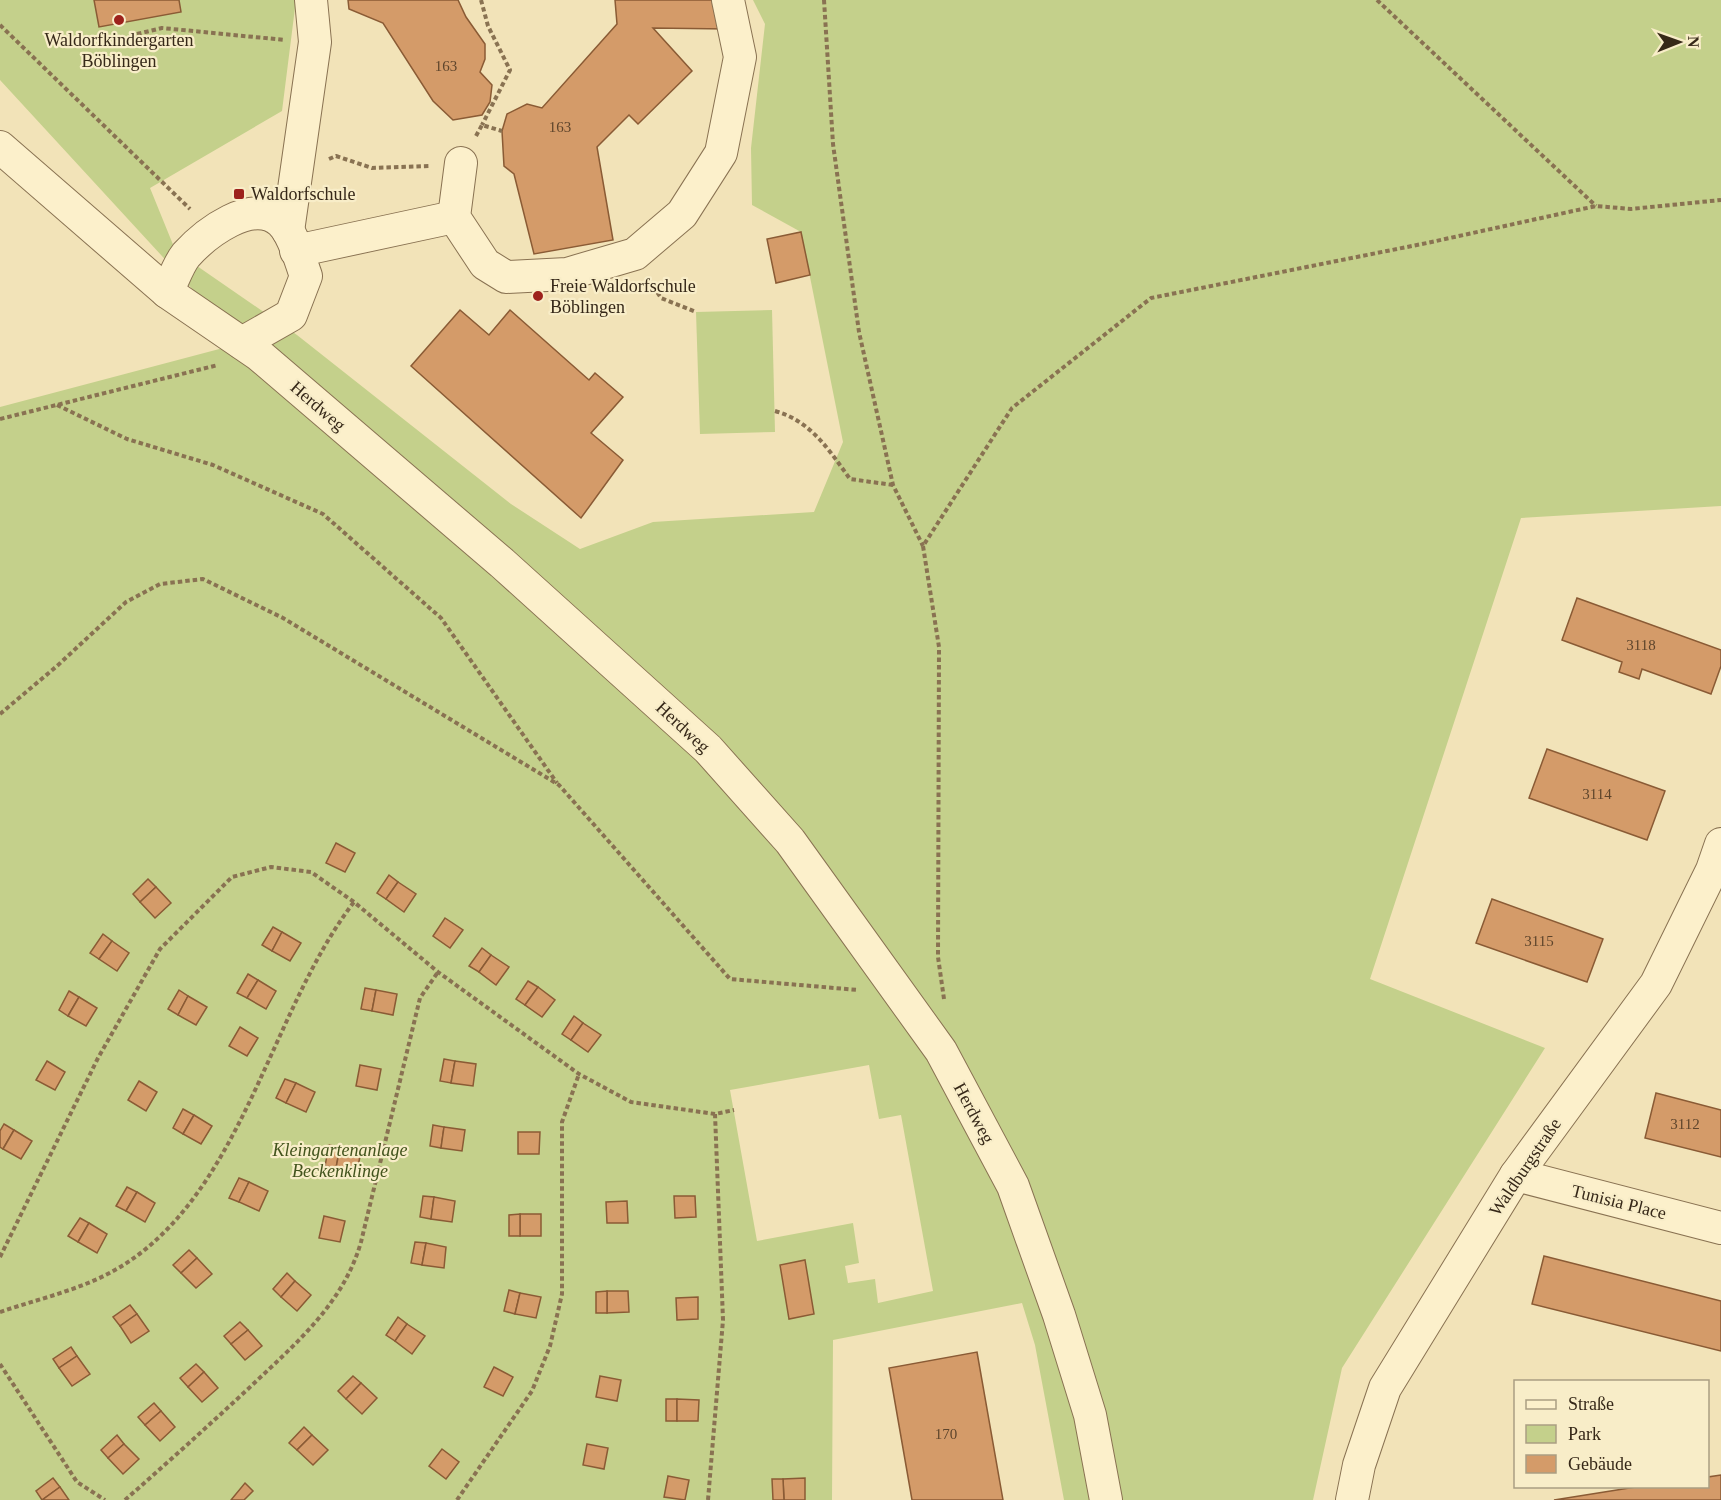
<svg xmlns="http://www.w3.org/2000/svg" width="1721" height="1500" font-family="Georgia,serif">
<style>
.green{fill:#c4d08b;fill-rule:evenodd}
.building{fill:#d49b69;stroke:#8a5b35;stroke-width:1.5}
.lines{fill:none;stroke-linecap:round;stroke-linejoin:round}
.minor-casing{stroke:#897252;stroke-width:34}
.path{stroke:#897252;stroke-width:4;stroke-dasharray:4.5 3;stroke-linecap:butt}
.minor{stroke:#fcf0cb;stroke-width:32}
.poi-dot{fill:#9d221c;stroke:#f8edc8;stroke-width:2}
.labels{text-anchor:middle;stroke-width:4.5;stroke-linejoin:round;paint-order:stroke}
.number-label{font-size:15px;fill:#5e452c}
.poi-label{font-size:18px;fill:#362818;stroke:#f8edc8;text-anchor:start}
.street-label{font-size:18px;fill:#362818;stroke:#f8edc8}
.park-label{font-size:18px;font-style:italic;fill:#43541d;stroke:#f8edc8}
</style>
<rect width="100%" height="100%" fill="#f2e3b8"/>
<g class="green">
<path d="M0,0H296L282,111L150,188L174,247L184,257L297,335L511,504L580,549L653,522L814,512L843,442L801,232L752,205L751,148L765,24L753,0H1721V506L1521,518L1370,979L1545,1048L1342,1368L1313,1500H1064L1035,1345L1022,1303L833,1340L832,1500H0V407L242,343L0,80ZM869,1065L879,1119L901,1115L933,1291L878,1303L875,1279L848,1283L845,1266L859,1263L853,1223L757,1241L730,1090Z"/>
<path d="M772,310L775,432L700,434L696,312Z"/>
</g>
<g class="building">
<path d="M94,0H179L181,12L99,27Z"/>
<path d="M348,0H458L466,17L485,44V59L480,72L492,85L490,102L482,115L453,120L433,101L383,23L349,9Z"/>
<path d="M615,0H721L727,29L653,28L692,71L638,124L629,115L597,147L613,240L534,254L514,174L504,166L502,131L507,114L527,104L542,108L617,24Z"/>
<path d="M801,232L810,275L776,283L767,239Z"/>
<path d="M460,310L489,335L510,310L589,380L595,373L623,397L591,433L623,460L581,518L411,366Z"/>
<path d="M1577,598L1721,650V666L1711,694L1642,669L1639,679L1619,672L1622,662L1562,640Z"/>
<path d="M1547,749L1665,791L1647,840L1529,798Z"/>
<path d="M336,843L355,853L345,872L326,863Z"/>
<path d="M389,875L398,882L386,899L377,893Z"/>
<path d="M148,879L156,887L140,902L133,894Z"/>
<path d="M398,882L416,894L404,912L386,899Z"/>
<path d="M156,887L171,903L155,918L140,902Z"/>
<path d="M1492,899L1603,939L1587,982L1476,943Z"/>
<path d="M445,918L463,930L450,948L433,936Z"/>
<path d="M273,927L282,932L272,951L262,945Z"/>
<path d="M282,932L301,943L290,961L272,951Z"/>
<path d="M103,934L112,941L99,959L90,953Z"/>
<path d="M112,941L129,953L117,971L99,959Z"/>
<path d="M482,948L491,955L479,972L469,966Z"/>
<path d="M491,955L509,967L496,985L479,972Z"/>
<path d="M248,974L258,980L247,998L237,993Z"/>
<path d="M258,980L276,991L266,1009L247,998Z"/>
<path d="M528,981L538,987L525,1005L516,999Z"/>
<path d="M538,987L555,1000L542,1017L525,1005Z"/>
<path d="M365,988L376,990L372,1011L361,1009Z"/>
<path d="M179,990L188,996L178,1015L168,1009Z"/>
<path d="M376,990L397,994L393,1015L372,1011Z"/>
<path d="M69,991L79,997L68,1016L59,1010Z"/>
<path d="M188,996L207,1007L196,1025L178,1015Z"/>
<path d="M79,997L97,1008L86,1026L68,1016Z"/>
<path d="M574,1016L583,1023L571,1040L562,1034Z"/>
<path d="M583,1023L601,1035L588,1052L571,1040Z"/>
<path d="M240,1027L258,1038L247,1056L229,1046Z"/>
<path d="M444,1059L455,1061L451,1083L440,1081Z"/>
<path d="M47,1061L65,1072L55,1090L36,1080Z"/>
<path d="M455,1061L476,1064L473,1086L451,1083Z"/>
<path d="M360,1065L381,1069L377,1090L356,1086Z"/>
<path d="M285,1079L296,1083L286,1103L276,1098Z"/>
<path d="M139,1081L157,1092L146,1111L128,1100Z"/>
<path d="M296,1083L315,1092L306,1112L286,1103Z"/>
<path d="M1656,1093L1721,1110V1157L1645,1138Z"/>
<path d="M183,1109L194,1115L183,1134L173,1128Z"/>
<path d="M194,1115L212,1126L201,1144L183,1134Z"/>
<path d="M4,1124L14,1130L3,1149L0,1147V1131Z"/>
<path d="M433,1125L444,1127L441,1148L430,1146Z"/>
<path d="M444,1127L465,1130L462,1151L441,1148Z"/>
<path d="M14,1130L32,1141L21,1159L3,1149Z"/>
<path d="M518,1132H540L539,1154H518Z"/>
<path d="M329,1145L340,1147L336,1168L325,1166Z"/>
<path d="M340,1147L361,1151L357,1172L336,1168Z"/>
<path d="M239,1178L249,1182L239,1202L229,1198Z"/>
<path d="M249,1182L268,1191L259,1211L239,1202Z"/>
<path d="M127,1187L137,1192L126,1211L116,1206Z"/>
<path d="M137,1192L155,1203L145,1222L126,1211Z"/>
<path d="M423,1196L434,1197L431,1219L420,1217Z"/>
<path d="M674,1196H695L696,1217L675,1218Z"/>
<path d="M434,1197L455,1201L452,1222L431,1219Z"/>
<path d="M627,1201L628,1223H607L606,1202Z"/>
<rect x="520" y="1214" width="21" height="22"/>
<path d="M520,1214V1236H509V1215Z"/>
<path d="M324,1216L345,1221L340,1242L319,1238Z"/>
<path d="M80,1218L89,1223L78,1242L68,1236Z"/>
<path d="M89,1223L107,1234L97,1253L78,1242Z"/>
<path d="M415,1242L426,1243L422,1265L411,1263Z"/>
<path d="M426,1243L446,1247L444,1268L422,1265Z"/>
<path d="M189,1250L197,1258L181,1273L173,1265Z"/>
<path d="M1544,1256L1721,1301V1351L1532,1304Z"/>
<path d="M197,1258L212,1274L196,1288L181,1273Z"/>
<path d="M805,1260L814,1314L789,1319L780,1265Z"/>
<path d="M287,1273L295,1281L281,1297L273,1289Z"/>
<path d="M295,1281L311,1295L297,1311L281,1297Z"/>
<path d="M509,1290L520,1293L515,1314L504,1311Z"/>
<path d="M607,1291H628L629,1312L607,1313Z"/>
<path d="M607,1291V1313H596V1292Z"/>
<path d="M520,1293L541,1297L536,1318L515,1314Z"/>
<path d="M698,1297V1319L677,1320L676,1298Z"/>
<path d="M130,1305L137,1314L120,1326L113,1317Z"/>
<path d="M137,1314L149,1331L131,1343L120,1326Z"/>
<path d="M398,1317L407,1324L395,1341L386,1335Z"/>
<path d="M240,1322L248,1330L231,1344L224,1336Z"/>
<path d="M407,1324L425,1336L412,1354L395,1341Z"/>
<path d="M248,1330L262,1346L245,1360L231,1344Z"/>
<path d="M71,1347L77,1356L59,1368L53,1359Z"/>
<path d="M977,1352L1003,1500H912L889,1368Z"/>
<path d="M77,1356L90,1374L72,1386L59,1368Z"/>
<path d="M196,1364L204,1372L188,1387L180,1378Z"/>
<path d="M494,1367L513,1377L503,1396L484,1387Z"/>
<path d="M204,1372L218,1388L202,1402L188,1387Z"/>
<path d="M353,1376L361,1383L346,1399L338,1391Z"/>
<path d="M600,1376L621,1380L617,1401L596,1397Z"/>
<path d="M361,1383L377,1398L362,1414L346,1399Z"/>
<rect x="666" y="1399" width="11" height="22"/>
<path d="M677,1399L699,1400L698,1421H677Z"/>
<path d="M154,1403L161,1411L145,1425L138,1417Z"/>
<path d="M161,1411L175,1427L160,1441L145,1425Z"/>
<path d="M304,1427L312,1435L297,1450L289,1443Z"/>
<path d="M117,1435L124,1444L108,1458L101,1450Z"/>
<path d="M312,1435L328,1450L313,1465L297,1450Z"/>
<path d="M124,1444L139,1459L123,1474L108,1458Z"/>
<path d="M587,1444L608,1448L604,1469L583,1465Z"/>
<path d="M442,1449L459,1462L446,1479L429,1466Z"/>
<path d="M1721,1475V1500H1554L1642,1486H1708V1477Z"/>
<path d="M668,1476L689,1480L685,1500L664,1497Z"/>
<path d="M53,1478L60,1487L42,1500L36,1491Z"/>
<path d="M805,1478V1500H784L783,1479Z"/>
<path d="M772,1479H783L784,1500H773Z"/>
<path d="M245,1483L253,1491L244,1500H231Z"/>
<path d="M60,1487L69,1500H42Z"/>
</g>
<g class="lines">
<defs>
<g id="minor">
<path d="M0,147L167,292L259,355L502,563L708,749L790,841L941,1051L1013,1186L1059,1315L1090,1415L1106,1500"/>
<path d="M461,163L454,217L485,264L506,277L567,274L635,254L682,214L721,153L740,57L728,0"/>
<path d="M288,231L315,42L311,0"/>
<path d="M296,251L454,217"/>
<path d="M167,292C173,281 178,265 186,255C205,234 253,196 281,222C294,234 300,260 306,276L291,315L242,343"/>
<path d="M1516,1175L1721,1228"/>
<path d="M1352,1500L1359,1465L1385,1388L1516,1175L1656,984L1712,870L1721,844"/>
</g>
</defs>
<use href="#minor" class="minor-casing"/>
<g class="path">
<path d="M481,0L488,26L510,70L482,125"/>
<path d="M824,0L833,144L859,332L893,485L923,546"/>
<path d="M1377,0L1596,206"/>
<path d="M0,25L190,209"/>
<path d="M137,34L162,28L285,40"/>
<path d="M476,136L482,125L502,131"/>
<path d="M329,159L336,156L372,168L430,166"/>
<path d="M649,280L661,298L696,312"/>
<path d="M57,405L127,439L213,465L323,514L441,618L557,783"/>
<path d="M775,411C811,421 829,450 850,479L893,485"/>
<path d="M0,419L218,365"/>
<path d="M0,714L57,666L126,602L160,584L203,579L283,618L559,785L730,979L858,990"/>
<path d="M944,999L938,957L939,647L923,546L1012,408L1151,298L1427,243L1596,206L1631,209L1721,200"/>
<path d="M0,1257L98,1058L160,949L232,877L271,867L311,872L354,902L438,972L579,1074L631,1102L715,1114L734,1110"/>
<path d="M0,1312C38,1299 80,1290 115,1270C242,1198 269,1012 354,902"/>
<path d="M0,1364L77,1482L105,1500"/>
<path d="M125,1500C166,1464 207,1427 248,1389C294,1345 343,1305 361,1242L420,998L438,972"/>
<path d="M457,1500L532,1391L550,1346L562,1294V1122L579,1074"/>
<path d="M708,1500L723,1320L715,1114"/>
</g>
<use href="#minor" class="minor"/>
</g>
<g class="poi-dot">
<circle cx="119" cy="20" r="6"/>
<rect x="233" y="188" width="12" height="12" rx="3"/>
<circle cx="538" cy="296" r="6"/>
</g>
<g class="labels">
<g class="number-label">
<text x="446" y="71">163</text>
<text x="560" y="132">163</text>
<text x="1641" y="650">3118</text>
<text x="1597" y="799">3114</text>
<text x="1539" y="946">3115</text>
<text x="1685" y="1129">3112</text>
<text x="946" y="1439">170</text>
</g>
<g class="poi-label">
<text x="119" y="46" text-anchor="middle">Waldorfkindergarten<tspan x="119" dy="21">Böblingen</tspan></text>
<text x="251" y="200">Waldorfschule</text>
<text x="550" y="292">Freie Waldorfschule<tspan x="550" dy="21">Böblingen</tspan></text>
</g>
<g class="street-label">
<text transform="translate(318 406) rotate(41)" y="6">Herdweg</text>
<text transform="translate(683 727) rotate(43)" y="6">Herdweg</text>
<text transform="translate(974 1113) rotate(62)" y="6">Herdweg</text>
<text transform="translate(1525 1167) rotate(-56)" y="6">Waldburgstraße</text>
<text transform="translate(1619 1202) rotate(14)" y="6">Tunisia Place</text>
</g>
<g class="park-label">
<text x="340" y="1156">Kleingartenanlage<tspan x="340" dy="21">Beckenklinge</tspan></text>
</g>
</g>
<rect x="1514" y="1380" width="195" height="108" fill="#f8edc8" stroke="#aa9e82" stroke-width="1.5"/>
<rect x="1526" y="1400" width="30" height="9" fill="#fcf0cb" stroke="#aa9e82" stroke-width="1.5"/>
<text x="1568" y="1410" font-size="18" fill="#362818">Straße</text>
<rect x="1526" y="1425" width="30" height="18" fill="#c4d08b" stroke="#aa9e82" stroke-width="1.5"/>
<text x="1568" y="1440" font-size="18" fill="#362818">Park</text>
<rect x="1526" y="1455" width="30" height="18" fill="#d49b69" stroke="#aa9e82" stroke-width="1.5"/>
<text x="1568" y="1470" font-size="18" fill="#362818">Gebäude</text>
<g transform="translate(1679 42) rotate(89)" stroke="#f8edc8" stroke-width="4.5" paint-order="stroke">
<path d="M0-4.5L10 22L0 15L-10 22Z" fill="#362818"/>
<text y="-9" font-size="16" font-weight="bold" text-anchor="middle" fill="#362818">N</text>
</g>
</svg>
